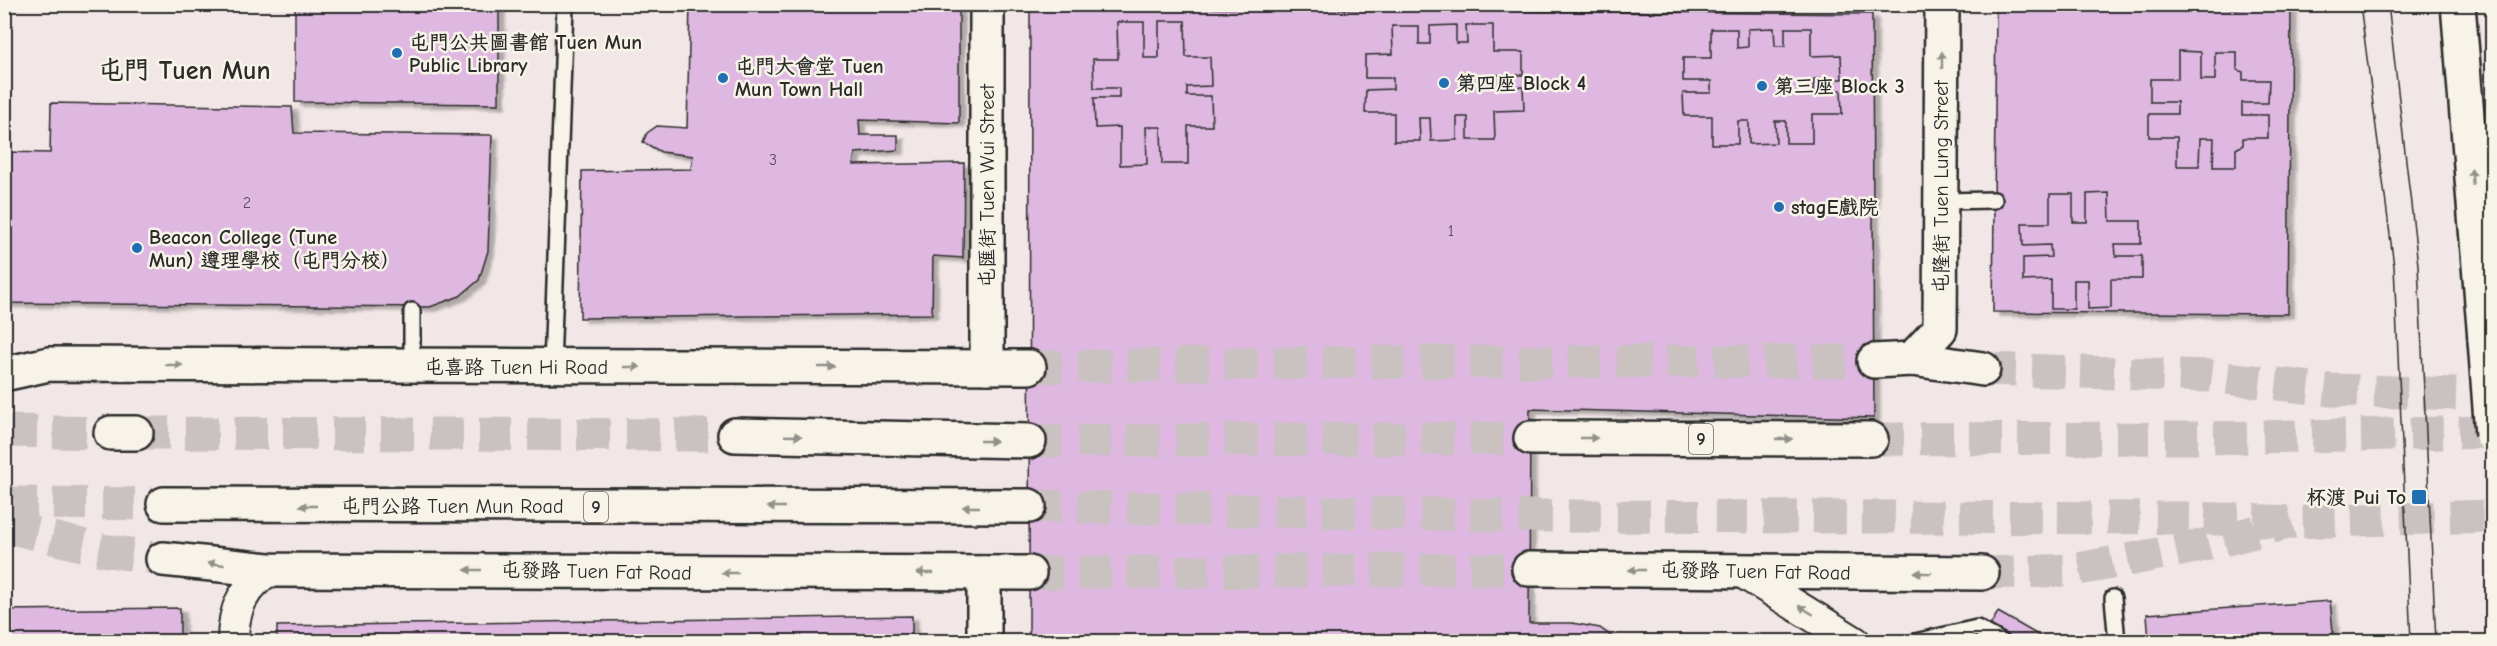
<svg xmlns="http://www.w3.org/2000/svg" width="2497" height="646" font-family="'Comic Neue','LXGW WenKai TC',sans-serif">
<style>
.building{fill:#deb8e1;stroke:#2b2b2b;stroke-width:1.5;filter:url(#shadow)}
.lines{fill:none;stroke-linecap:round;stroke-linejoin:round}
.secondary-tunnel{stroke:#cac1c1;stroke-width:33;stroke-dasharray:33 16;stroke-linecap:butt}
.trunk-tunnel{stroke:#cac1c1;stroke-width:33;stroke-dasharray:33 16;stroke-linecap:butt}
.service-casing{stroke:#2b2b2b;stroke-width:20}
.minor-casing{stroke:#2b2b2b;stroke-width:34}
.tertiary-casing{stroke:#2b2b2b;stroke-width:38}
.secondary-casing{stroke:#2b2b2b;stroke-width:38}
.trunk-casing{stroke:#2b2b2b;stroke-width:38}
.service{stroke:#f7f3e8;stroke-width:15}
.minor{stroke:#f7f3e8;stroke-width:30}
.tertiary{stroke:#f7f3e8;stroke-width:33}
.secondary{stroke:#f7f3e8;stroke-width:33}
.trunk{stroke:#f7f3e8;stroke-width:33}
.tram{stroke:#2b2b2b;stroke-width:1.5}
.secondary-bridge-casing{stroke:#2b2b2b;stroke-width:38;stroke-linecap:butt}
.secondary-bridge{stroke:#f7f3e8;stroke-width:33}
.oneway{fill:#918f8a}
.poi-dot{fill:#1f6fb2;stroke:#f7f3e8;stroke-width:2}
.labels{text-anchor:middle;stroke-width:5;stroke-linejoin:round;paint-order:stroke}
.number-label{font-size:16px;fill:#584e58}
.shield{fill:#f7f3e8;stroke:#686764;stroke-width:1.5}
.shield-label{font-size:18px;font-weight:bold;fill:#2b2b2b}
.poi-label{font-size:20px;font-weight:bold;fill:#2b2b2b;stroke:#f7f3e8;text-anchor:start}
.street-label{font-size:20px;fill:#2b2b2b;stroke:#f7f3e8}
.district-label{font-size:26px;font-weight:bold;fill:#2b2b2b;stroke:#f7f3e8}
</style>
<defs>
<filter id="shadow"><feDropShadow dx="6" dy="4" stdDeviation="1.5" flood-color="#0004"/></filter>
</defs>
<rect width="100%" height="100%" fill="#f2e7e7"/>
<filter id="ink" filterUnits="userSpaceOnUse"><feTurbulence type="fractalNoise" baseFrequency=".0167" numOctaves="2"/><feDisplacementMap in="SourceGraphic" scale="12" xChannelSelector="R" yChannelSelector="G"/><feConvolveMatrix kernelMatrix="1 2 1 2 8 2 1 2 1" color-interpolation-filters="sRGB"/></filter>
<g filter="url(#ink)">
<g class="building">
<path d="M295,4H499V104L295,102Z"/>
<path d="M690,4H959V123L859,120L860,135H898V150L855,153L853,165L964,163L963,258L933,256L932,314L580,318L582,171L691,169L693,156L661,152L643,142L647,133L657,126L687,128Z"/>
<path d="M1996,6L2291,9L2288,314L1993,312Z"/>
<path d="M1191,8L1872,14L1874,418L1530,409L1529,623H1572L1600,628L1619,642H1029L1030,10Z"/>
<path d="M1159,21H1185L1186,57H1210L1211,86L1187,87V96H1211L1212,126H1188V164H1162L1161,127H1146L1147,164L1120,165V127L1095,128L1094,98H1119V88H1094L1093,59H1118L1117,22H1144V58H1159Z"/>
<path d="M1456,25V43H1467L1466,25H1493V52H1523V75H1495V87H1523L1524,110L1494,111L1495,140H1468V117H1457V140L1431,141L1430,118H1419L1420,141H1394V113H1365L1366,90L1393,89V78H1365V55L1393,54L1392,26H1419V44H1430V26Z"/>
<path d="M1774,28L1775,46H1785V28H1811V56L1841,55L1842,79H1814L1813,91L1841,90L1842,114H1812V143H1786V121H1775L1776,143L1749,144V121H1738V144H1712V116H1684L1683,93H1711V81H1683V58H1711V29H1737V48L1748,47V29Z"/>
<path d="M2178,51L2201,52V80H2215V52H2237V70L2243,72V80H2269L2268,103H2242V115H2268V138H2243V145L2236,149V167H2213L2214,138H2200L2199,166H2177V137H2149V114H2177V102H2150V79H2178Z"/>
<path d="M51,103L292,107L294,133L492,135L488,251L479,280L460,296L430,307L4,303V152L50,153Z"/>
<path d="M2109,193L2110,221H2141V244H2115L2116,256H2142V279H2111V308L2088,309V280H2074V309H2051V280L2023,281V258L2051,257L2050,245L2023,246L2022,223H2050V194H2073V222H2087V194Z"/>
<path d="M2330,601L2334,642H2149L2147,614Z"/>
<path d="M180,608V642H4V610Z"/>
<path d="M1998,612L2050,642L1981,641Z"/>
<path d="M912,616V642H277V626Z"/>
</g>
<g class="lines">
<g class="secondary-tunnel">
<path d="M1029,367L1350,362L1874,361"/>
<path d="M1983,369L2209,376L2330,390L2492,395"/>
<path d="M4,526L102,550L163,559"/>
<path d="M1029,573L1529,569"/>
<path d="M1982,573L2073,570L2196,547L2292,522"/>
</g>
<g class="trunk-tunnel">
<path d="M4,431L111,433"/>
<path d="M136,433L735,435"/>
<path d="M1871,439L2206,438L2492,432"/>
<path d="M1029,441L1531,438"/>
<path d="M4,503L164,504"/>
<path d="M1029,506L1529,516L2194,518L2292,522L2492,516"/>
</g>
<defs>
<g id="service">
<path d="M1941,201L1994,200"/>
<path d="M412,311V367"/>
<path d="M552,367L565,6"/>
<path d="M2113,598L2117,642"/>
<path d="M1915,642L1977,628L2002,642"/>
</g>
<g id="minor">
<path d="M1738,570L1855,642"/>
<path d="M233,642C233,608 243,589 269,570"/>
</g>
<g id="tertiary">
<path d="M987,4V367"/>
<path d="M1912,359L1940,329L1942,4"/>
<path d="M984,573V642"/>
</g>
<g id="secondary">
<path d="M2458,4L2485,340"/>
<path d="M1874,361L1912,359L1983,369"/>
<path d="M4,374L49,364L1029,367"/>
<path d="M163,559L269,570L1029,573"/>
<path d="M1529,569L1982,573"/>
</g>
<g id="trunk">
<path d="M111,433H136"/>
<path d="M735,435L1029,441"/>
<path d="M1531,438L1871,439"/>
<path d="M164,504L1029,506"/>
</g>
</defs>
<use href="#service" class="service-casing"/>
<use href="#minor" class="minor-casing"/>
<use href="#tertiary" class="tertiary-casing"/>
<use href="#secondary" class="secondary-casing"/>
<use href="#trunk" class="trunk-casing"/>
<use href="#service" class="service"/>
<use href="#minor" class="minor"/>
<use href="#tertiary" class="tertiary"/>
<use href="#secondary" class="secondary"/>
<use href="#trunk" class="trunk"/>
<g class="tram">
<path d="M2360,4L2394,266L2411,642"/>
<path d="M2388,4L2418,265L2436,642"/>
</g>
<defs>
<path id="secondary-bridge" d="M2485,340L2492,435"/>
</defs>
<use href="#secondary-bridge" class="secondary-bridge-casing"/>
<use href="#secondary-bridge" class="secondary-bridge"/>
</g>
<defs><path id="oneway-solid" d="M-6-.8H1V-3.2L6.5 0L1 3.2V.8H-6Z" transform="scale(1.5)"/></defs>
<g class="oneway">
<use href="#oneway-solid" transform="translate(1942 60) rotate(-90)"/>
<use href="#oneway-solid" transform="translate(2472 177) rotate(-95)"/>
<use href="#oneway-solid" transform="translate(174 365)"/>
<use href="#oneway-solid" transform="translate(632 367)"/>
<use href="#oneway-solid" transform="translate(827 367)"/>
<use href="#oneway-solid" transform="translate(793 436) rotate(2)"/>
<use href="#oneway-solid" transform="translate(1589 438)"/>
<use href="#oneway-solid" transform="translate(1784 439)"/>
<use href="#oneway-solid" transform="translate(988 441)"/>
<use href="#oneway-solid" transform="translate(308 506) rotate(-180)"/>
<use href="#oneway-solid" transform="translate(776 507) rotate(-180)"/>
<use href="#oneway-solid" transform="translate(971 507) rotate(-180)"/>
<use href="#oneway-solid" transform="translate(216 564) rotate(-174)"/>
<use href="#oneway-solid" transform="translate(473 570) rotate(180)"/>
<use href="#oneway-solid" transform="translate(1637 570) rotate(-180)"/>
<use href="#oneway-solid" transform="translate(730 573) rotate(-180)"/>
<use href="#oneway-solid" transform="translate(925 573) rotate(-180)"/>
<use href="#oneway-solid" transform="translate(1923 573) rotate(-179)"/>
<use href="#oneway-solid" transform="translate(1806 610) rotate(-148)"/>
</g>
</g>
<g class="poi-dot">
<circle cx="397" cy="53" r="6"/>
<circle cx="723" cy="78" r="6"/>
<circle cx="1444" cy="83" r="6"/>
<circle cx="1762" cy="86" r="6"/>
<circle cx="1779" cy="207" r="6"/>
<circle cx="137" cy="248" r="6"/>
<rect x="2411" y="489" width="16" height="16" rx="3"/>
</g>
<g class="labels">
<g class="number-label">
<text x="773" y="165">3</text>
<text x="247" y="208">2</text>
<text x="1451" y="236">1</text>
</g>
<g class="shield">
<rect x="1689" y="424" width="24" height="30" rx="4.5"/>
<rect x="584" y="492" width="24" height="30" rx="4.5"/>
</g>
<g class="shield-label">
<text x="1701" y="445">9</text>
<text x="596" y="513">9</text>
</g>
<g class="poi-label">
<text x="409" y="49">屯門公共圖書館 Tuen Mun<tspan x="409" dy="23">Public Library</tspan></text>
<text x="735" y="73">屯門大會堂 Tuen<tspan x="735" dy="23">Mun Town Hall</tspan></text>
<text x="1456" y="90">第四座 Block 4</text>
<text x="1774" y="93">第三座 Block 3</text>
<text x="1791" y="214">stagE戲院</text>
<text x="149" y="244">Beacon College (Tune<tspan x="149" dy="23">Mun) 遵理學校（屯門分校）</tspan></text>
<text x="2406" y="504" text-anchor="end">杯渡 Pui To</text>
</g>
<g class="street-label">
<text transform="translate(987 186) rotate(-90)" y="7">屯匯街 Tuen Wui Street</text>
<text transform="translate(1941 187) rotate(-90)" y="7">屯隆街 Tuen Lung Street</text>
<text x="516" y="374">屯喜路 Tuen Hi Road</text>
<text x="452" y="513">屯門公路 Tuen Mun Road</text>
<text transform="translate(596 571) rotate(1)" y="7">屯發路 Tuen Fat Road</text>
<text transform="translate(1755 571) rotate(1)" y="7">屯發路 Tuen Fat Road</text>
</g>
<g class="district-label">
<text x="184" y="79">屯門 Tuen Mun</text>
</g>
</g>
<rect width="2497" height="646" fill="none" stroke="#f7f3e8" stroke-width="24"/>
<rect x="12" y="12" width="2473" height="622" fill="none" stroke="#2b2b2b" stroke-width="2" filter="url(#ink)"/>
</svg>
